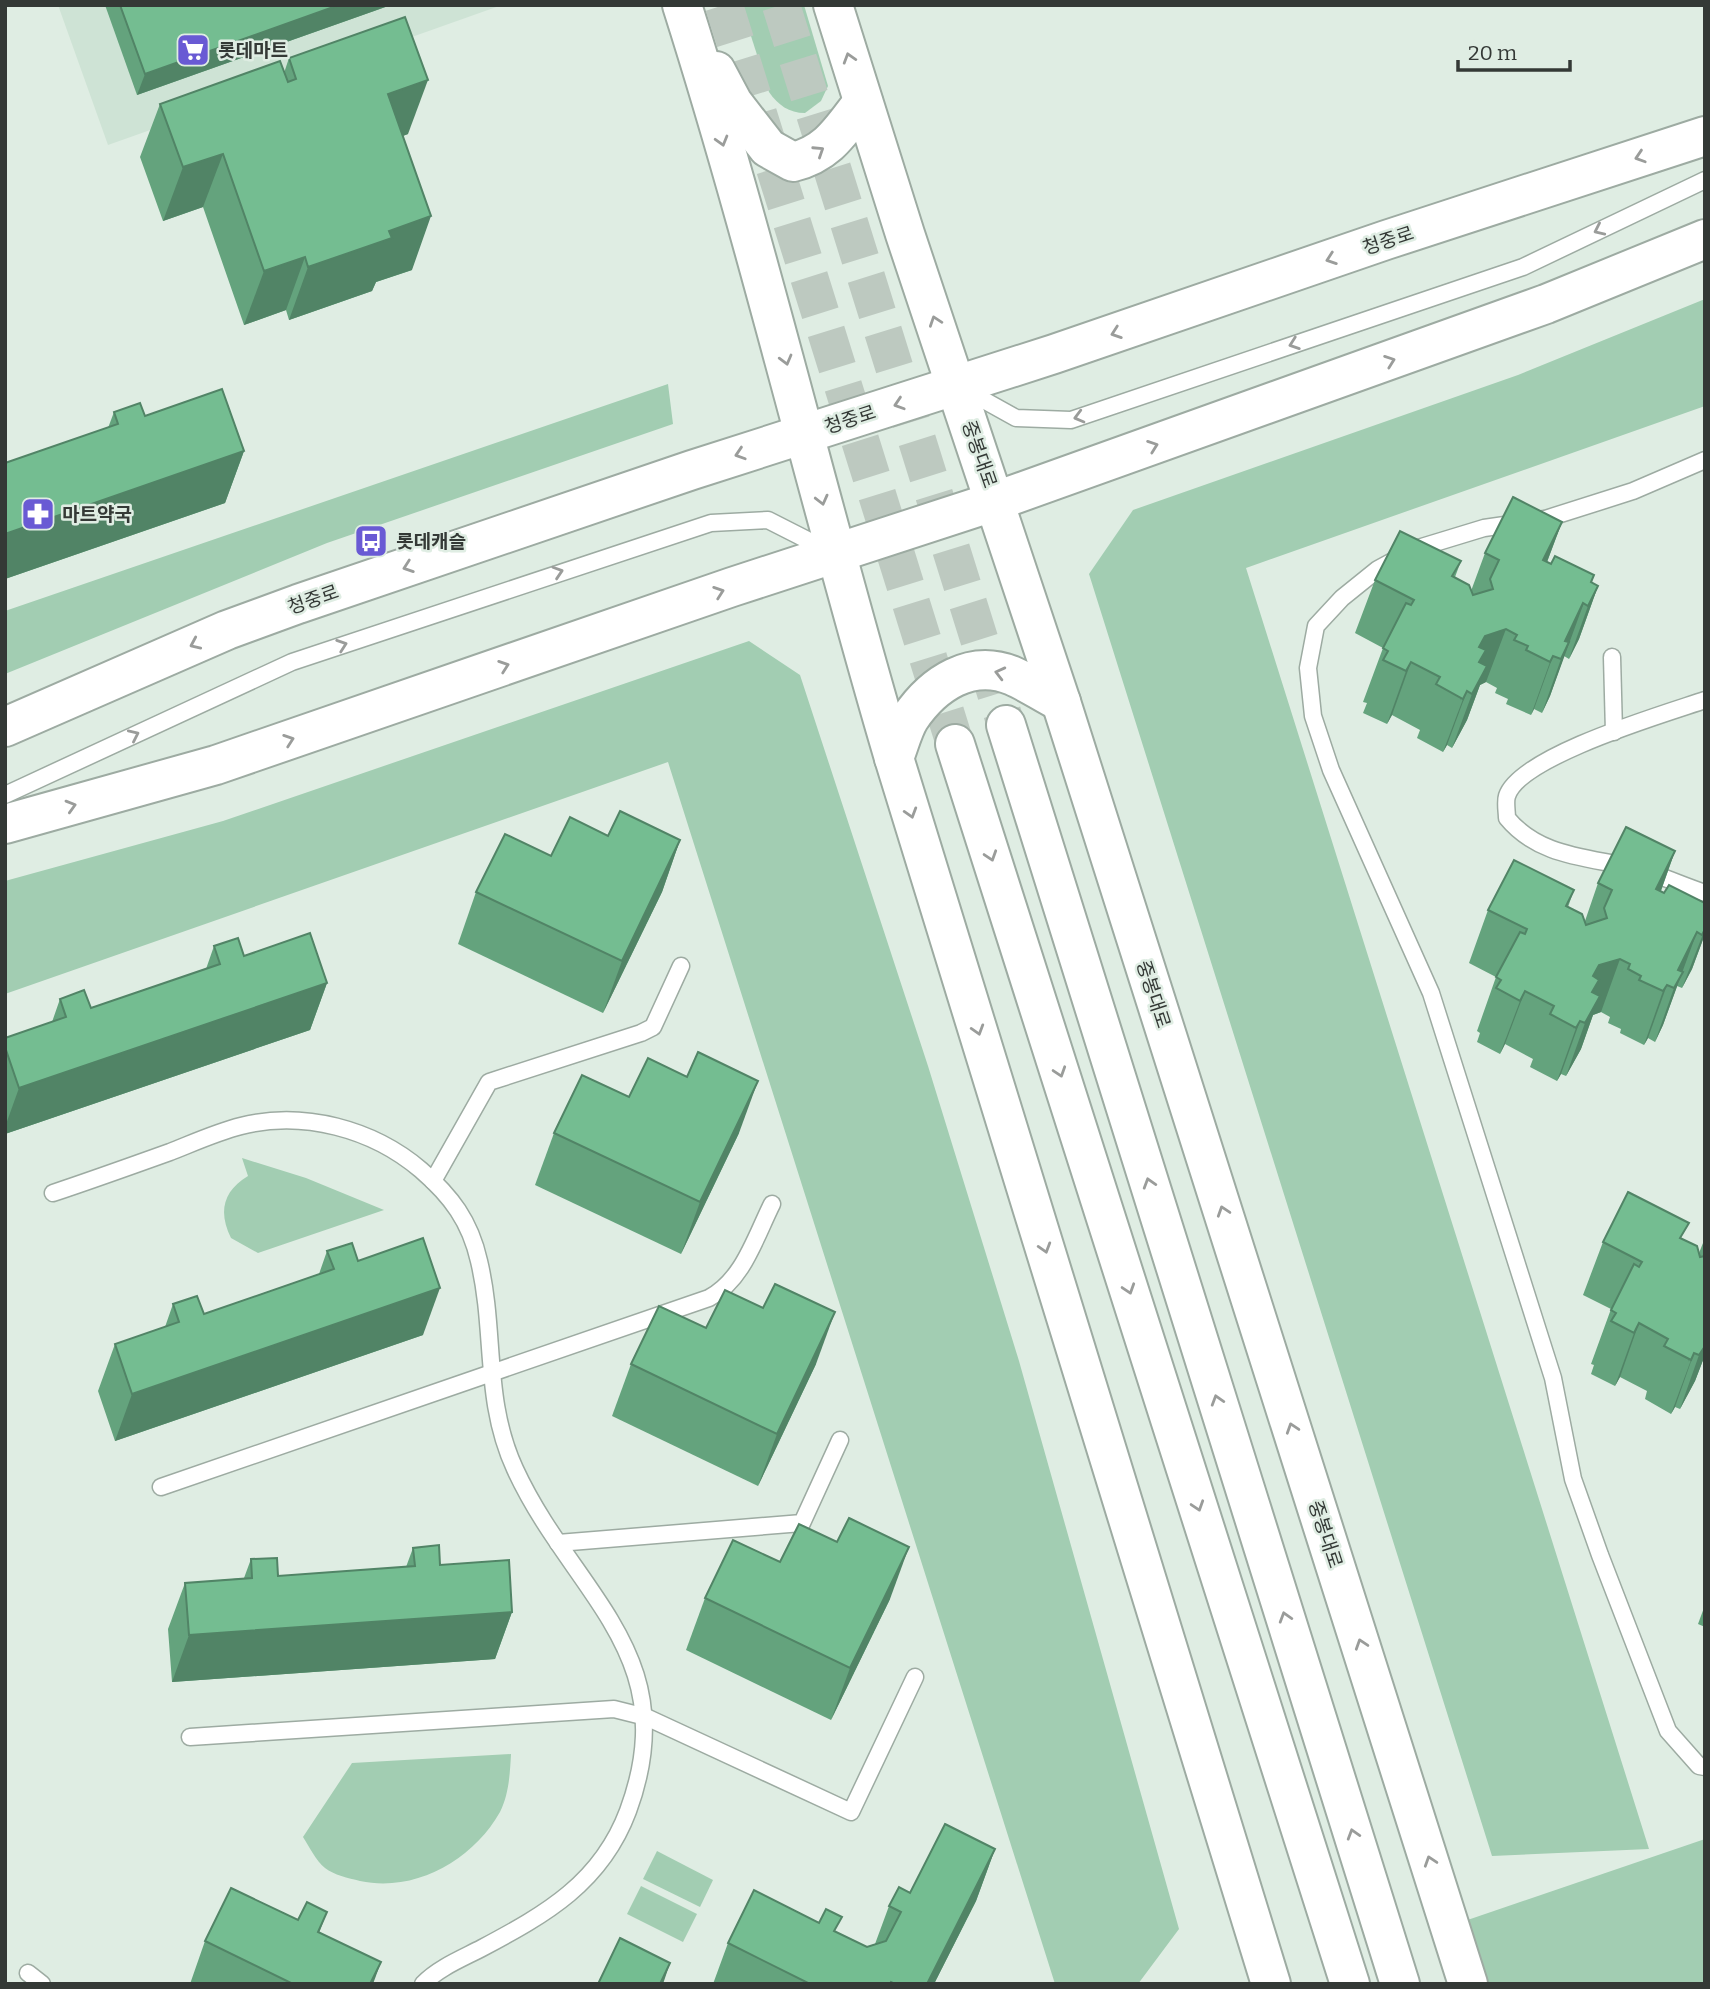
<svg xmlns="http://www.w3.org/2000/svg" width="1710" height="1989" font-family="Bitter,'Noto Sans KR',serif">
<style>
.built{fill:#cee3d5}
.green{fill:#a2cdb2}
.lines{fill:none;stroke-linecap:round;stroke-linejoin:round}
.secondary-tunnel{stroke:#bdc9c0;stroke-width:38;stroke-dasharray:38 19;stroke-linecap:butt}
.lane-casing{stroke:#9daba2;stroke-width:19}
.secondary-casing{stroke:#9daba2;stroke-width:42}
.lane{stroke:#fff;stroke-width:16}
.secondary{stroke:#fff;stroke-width:38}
.wall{fill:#64a37d}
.shaded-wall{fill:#518466}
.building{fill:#74bd91;stroke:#518466;stroke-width:2}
.oneway{stroke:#9a9c9a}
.labels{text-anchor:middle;stroke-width:5;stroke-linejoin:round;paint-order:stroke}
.poi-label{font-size:19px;font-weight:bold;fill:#343936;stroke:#dfede3;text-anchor:start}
.street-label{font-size:19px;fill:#343936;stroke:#dfede3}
</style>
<rect width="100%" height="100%" fill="#dfede3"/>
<path class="built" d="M58,5H502L108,145Z"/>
<g class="green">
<path d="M741,5H804L828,86L821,101L805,113C789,113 778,105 769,92Z"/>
<path d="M1705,299V406L1246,568L1649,1849L1492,1856L1089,574L1133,510L1518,375Z"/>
<path d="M668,384L673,424L327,543L5,674V611Z"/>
<path d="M749,641L800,675L928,1066L1019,1361L1179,1929L1138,1984H1055L668,762L5,994V881L223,821Z"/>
<path d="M242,1158L306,1178L384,1210L258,1253L231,1238C218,1212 223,1191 248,1176Z"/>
<path d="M511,1754C510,1773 509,1794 500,1812C473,1860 415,1893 360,1881C348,1878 334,1875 325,1868C316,1861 309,1846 303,1837L352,1763Z"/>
<path d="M1705,1839V1984H1475L1450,1926Z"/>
<path d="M657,1851L713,1880L700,1907L643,1879Z"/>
<path d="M641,1886L697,1914L683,1942L627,1914Z"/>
</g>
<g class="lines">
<g class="secondary-tunnel">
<path d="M724,5L955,744"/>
<path d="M781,5L1006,725"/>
</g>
<defs>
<g id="lane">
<path d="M962,388L1016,418L1071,420L1523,267L1705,180"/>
<path d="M1705,460L1633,491L1545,519L1484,528L1415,549L1378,569L1342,598L1316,626L1308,668L1313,716L1331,770L1431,993L1553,1378L1573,1479L1600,1555L1668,1731L1699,1766L1705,1767"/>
<path d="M1612,657L1614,732"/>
<path d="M1705,700C1664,714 1520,756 1507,796C1505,802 1507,812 1507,818C1539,857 1588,857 1634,868C1658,874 1681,885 1705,893"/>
<path d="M5,795L292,662L711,523L768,520L829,551"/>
<path d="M433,1181L489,1082L641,1033L653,1027L681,966"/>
<path d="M53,1193C92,1180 131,1166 170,1152C193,1143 217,1132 241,1126C303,1110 373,1129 421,1170C451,1196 470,1221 479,1261C496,1332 483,1400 515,1469C573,1595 686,1654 628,1811C601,1883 546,1914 482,1948C463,1958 438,1968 423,1984"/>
<path d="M161,1487L709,1298C743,1280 755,1238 772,1204"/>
<path d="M558,1543L802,1523L840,1440"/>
<path d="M190,1737L614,1709L646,1717L851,1812L915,1677"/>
<path d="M28,1973L42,1984"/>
</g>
<g id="secondary">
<path d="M682,5C761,254 820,508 894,758L1271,1984"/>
<path d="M833,5L905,234L1061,702L1468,1984"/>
<path d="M716,71L733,103L768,148L793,162C829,153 841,130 863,102"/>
<path d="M1006,725L1400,1984"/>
<path d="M5,727L227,630L298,604L692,470L1054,354L1386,240L1705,136"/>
<path d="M955,744L1350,1984"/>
<path d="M894,758C899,746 903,729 910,718C933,684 971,658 1013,676C1029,683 1045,694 1061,702"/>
<path d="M5,824L216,765L732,587L996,501L1546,304L1705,239"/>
</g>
</defs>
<use href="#lane" class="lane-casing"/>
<use href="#secondary" class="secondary-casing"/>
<use href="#lane" class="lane"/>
<use href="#secondary" class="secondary"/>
</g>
<g class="wall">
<path d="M105,5H391L137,95Z"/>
<path d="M289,58L408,134L403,136L412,270L376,282L372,291L289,320L286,310L244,325L203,207L163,221L140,157L160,104L284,73Z"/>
<path d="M114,412L145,416L244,451L225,503L5,579V463L108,428Z"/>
<path d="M1562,522L1547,562L1598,586L1579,639L1569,659L1564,656L1550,696L1542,713L1534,709L1531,715L1506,704L1508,699L1495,693L1497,688L1486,682L1480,685L1467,720L1452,748L1447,745L1443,752L1417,738L1420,730L1392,715L1387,724L1363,713L1367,703L1363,702L1383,648L1355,633L1375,580L1461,561L1455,577L1471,591L1485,553Z"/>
<path d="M608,836L680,840L662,892L603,1013L458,944L476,892L551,856Z"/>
<path d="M1675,851L1661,891L1705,934L1692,969L1682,988L1677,986L1663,1025L1655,1042L1648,1038L1644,1045L1620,1033L1621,1029L1608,1023L1610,1017L1601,1012L1593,1015L1581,1049L1566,1076L1561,1074L1557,1081L1530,1067L1533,1059L1505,1044L1500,1054L1477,1042L1480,1033L1477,1031L1496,977L1469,963L1488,910L1574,890L1568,907L1585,921L1598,883Z"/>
<path d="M214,946L327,983L310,1030L5,1134V1038L52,1022L60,999L91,1008L206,969Z"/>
<path d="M629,1097L739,1133L681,1254L535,1185L554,1133Z"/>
<path d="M1705,1238V1355L1695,1381L1680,1409L1675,1407L1671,1414L1645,1399L1647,1391L1620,1377L1615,1386L1591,1374L1594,1365L1591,1364L1611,1309L1583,1295L1603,1242L1699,1253Z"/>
<path d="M327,1251L358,1261L423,1335L115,1441L98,1391L115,1344L165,1327L173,1304L204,1314L319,1274Z"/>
<path d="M706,1328L816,1364L758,1486L612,1416L631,1364Z"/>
<path d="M413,1548L512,1612L495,1659L172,1682L168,1629L185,1583L244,1578L251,1559L278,1576L406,1567Z"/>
<path d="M780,1562L890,1599L831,1720L686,1650L705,1598Z"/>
<path d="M1705,1605V1627L1698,1624Z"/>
<path d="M995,1849L976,1901L934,1984H713L728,1943L836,1932L867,1947L875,1944L889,1906L910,1893Z"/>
<path d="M327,1912L319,1933L373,1984H190L205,1941L298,1920Z"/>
</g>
<g class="shaded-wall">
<path d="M339,5H391L137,95L145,74Z"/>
<path d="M428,80L408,134L368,148L388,94Z"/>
<path d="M223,154L203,207L163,221L183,167Z"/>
<path d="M431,216L412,270L376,282L372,291L289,320L308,267L389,231Z"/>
<path d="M305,257L286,310L244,325L264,271Z"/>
<path d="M244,451L225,503L5,579V534Z"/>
<path d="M1562,522L1542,575L1543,560Z"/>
<path d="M1594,575L1550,696L1542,713L1561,659L1565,641Z"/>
<path d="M1598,586L1579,639L1569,659L1588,606Z"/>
<path d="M1506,629L1486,682L1480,685L1467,720L1452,748L1472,694L1466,689L1460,701L1479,647L1485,636Z"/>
<path d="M1553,656L1534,709L1531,715L1550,662Z"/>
<path d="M1411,662L1392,715L1387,724L1406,671Z"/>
<path d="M1467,691L1447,745L1443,752L1463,699Z"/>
<path d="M680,840L662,892L603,1013L622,961Z"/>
<path d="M1675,851L1656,904V889Z"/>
<path d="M1705,910L1663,1025L1655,1042L1674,988L1678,970Z"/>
<path d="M1705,929V934L1692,969L1682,988Z"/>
<path d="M1620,959L1601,1012L1593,1015L1581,1049L1566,1076L1585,1023L1579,1019L1573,1029L1593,976L1599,965Z"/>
<path d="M327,983L310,1030L5,1134V1127L19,1088Z"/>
<path d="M1667,985L1648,1038L1644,1045L1663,991Z"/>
<path d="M1525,991L1505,1044L1500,1054L1520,1001Z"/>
<path d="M1580,1021L1561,1074L1557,1081L1576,1028Z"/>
<path d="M758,1081L739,1133L681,1254L700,1202Z"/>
<path d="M440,1288L423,1335L115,1441L132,1394Z"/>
<path d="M835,1312L816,1364L758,1486L777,1434Z"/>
<path d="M1705,1315V1355L1695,1381L1680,1409L1699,1355L1694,1351L1688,1362Z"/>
<path d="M1639,1323L1620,1377L1615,1386L1634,1333Z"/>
<path d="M1694,1353L1675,1407L1671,1414L1691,1360Z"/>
<path d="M909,1547L890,1599L831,1720L850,1668Z"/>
<path d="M512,1612L495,1659L172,1682L189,1635Z"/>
<path d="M995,1849L976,1901L934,1984H927Z"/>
<path d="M381,1962L373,1984H370Z"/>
<path d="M670,1963L663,1984H660Z"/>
</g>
<g class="building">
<path d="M120,5H339L145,74Z"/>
<path d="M405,17L428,80L388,94L431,216L389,231L392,238L308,267L305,257L264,271L223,154L183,167L160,104L280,61L288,82L296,79L289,58Z"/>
<path d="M222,389L244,451L5,534V463L118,424L114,412L140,403L145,416Z"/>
<path d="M1513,497L1562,522L1543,560L1551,564L1555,556L1594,575L1591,582L1598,586L1588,606L1583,603L1565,641L1569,642L1561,659L1553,656L1550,662L1526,650L1528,646L1514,640L1517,635L1506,629L1485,636L1479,647L1486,650L1479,662L1487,666L1472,694L1467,691L1463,699L1436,684L1440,677L1411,662L1406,671L1383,660L1388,651L1383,648L1406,603L1411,605L1414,600L1375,580L1400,531L1461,561L1452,576L1469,585L1473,595L1493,589L1490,579L1499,560L1485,553Z"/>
<path d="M620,811L680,840L622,961L476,892L505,834L551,856L570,817L608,836Z"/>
<path d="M1626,827L1675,851L1656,889L1664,893L1669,885L1705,903V929L1702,935L1697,932L1678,970L1683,972L1674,988L1667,985L1663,991L1639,980L1641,976L1628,969L1630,964L1620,959L1599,965L1593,976L1599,980L1592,992L1600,996L1585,1023L1580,1021L1576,1028L1550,1014L1554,1006L1525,991L1520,1001L1496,988L1501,980L1496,977L1520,932L1525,934L1527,929L1488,910L1514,860L1574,890L1566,906L1582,914L1586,925L1607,918L1604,908L1612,890L1598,883Z"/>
<path d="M310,933L327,983L19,1088L5,1047V1038L66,1017L60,999L84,990L91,1008L220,964L214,946L238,938L244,956Z"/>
<path d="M698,1052L758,1081L700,1202L554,1133L582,1075L629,1097L648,1058L687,1077Z"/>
<path d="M1628,1192L1689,1223L1680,1238L1697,1246L1700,1257L1705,1256V1346L1699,1355L1694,1353L1691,1360L1664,1346L1668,1339L1639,1323L1634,1333L1611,1321L1616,1313L1611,1310L1634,1264L1639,1267L1642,1262L1603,1242Z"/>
<path d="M423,1238L440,1288L132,1394L115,1344L179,1322L173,1304L197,1296L204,1314L334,1269L327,1251L352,1243L358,1261Z"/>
<path d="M775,1284L835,1312L777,1434L631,1364L659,1306L706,1328L725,1290L763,1308Z"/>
<path d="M849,1518L909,1547L850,1668L705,1598L733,1540L780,1562L799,1524L837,1542Z"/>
<path d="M439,1545L440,1565L509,1560L512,1612L189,1635L185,1583L252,1578L251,1559L277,1558L278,1576L415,1566L413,1548Z"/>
<path d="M945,1824L995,1849L927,1984H895L891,1982L890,1984H810L728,1943L754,1890L819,1923L826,1909L842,1917L834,1931L867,1947L886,1941L901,1912L889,1906L899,1887L910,1893Z"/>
<path d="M231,1888L298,1920L307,1902L327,1912L318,1932L381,1962L370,1984H293L205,1941Z"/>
<path d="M620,1938L670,1963L660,1984H598Z"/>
</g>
<defs><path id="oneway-chevron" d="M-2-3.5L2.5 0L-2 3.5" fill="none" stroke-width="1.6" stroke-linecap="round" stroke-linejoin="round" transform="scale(1.75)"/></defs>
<g class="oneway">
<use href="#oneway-chevron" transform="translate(849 58) rotate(-107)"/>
<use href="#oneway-chevron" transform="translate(722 141) rotate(74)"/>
<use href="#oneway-chevron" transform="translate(819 151) rotate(-33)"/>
<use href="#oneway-chevron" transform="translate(1640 157) rotate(162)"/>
<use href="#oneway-chevron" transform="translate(1599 230) rotate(155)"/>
<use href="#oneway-chevron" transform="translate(1331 259) rotate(161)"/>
<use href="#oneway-chevron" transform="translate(935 321) rotate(-109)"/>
<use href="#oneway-chevron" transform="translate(1116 333) rotate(161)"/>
<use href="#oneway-chevron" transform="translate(1294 344) rotate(161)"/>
<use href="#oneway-chevron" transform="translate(786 360) rotate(75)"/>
<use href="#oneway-chevron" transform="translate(1390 361) rotate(-20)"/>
<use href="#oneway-chevron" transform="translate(899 404) rotate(162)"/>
<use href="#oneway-chevron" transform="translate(1079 417) rotate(165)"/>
<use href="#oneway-chevron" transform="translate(1153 446) rotate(-20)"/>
<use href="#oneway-chevron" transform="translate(740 454) rotate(162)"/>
<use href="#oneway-chevron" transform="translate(822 500) rotate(76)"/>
<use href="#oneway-chevron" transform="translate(408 567) rotate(161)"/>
<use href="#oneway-chevron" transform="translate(558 572) rotate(-18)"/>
<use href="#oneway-chevron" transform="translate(719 592) rotate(-19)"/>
<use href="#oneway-chevron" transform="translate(195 644) rotate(156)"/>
<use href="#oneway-chevron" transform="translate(342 645) rotate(-19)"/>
<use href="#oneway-chevron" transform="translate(504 666) rotate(-19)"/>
<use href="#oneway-chevron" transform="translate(1000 673) rotate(-166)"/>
<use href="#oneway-chevron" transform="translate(134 735) rotate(-25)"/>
<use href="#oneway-chevron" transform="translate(289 740) rotate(-19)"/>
<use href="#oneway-chevron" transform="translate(71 806) rotate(-16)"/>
<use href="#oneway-chevron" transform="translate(911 813) rotate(73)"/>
<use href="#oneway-chevron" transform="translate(991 856) rotate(72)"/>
<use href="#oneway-chevron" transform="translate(978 1030) rotate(73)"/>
<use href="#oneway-chevron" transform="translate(1060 1072) rotate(72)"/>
<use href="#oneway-chevron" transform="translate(1149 1183) rotate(-107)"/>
<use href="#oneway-chevron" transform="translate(1223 1211) rotate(-108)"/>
<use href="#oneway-chevron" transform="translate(1045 1248) rotate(73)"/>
<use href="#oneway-chevron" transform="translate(1129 1289) rotate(72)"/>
<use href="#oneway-chevron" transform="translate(1217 1400) rotate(-107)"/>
<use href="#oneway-chevron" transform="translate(1292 1428) rotate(-108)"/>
<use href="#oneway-chevron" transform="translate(1198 1506) rotate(72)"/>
<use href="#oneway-chevron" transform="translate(1285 1617) rotate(-107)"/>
<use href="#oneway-chevron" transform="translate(1361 1644) rotate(-108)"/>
<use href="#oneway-chevron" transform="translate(1353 1834) rotate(-107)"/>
<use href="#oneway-chevron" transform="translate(1430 1861) rotate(-108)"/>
</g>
<defs>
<symbol id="supermarket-square" viewBox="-11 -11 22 22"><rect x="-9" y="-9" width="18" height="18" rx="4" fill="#695ad4" stroke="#dfede3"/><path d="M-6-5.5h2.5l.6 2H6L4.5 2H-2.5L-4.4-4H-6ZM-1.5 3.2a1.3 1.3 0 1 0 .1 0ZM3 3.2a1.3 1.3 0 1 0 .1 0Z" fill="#fff"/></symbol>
<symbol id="pharmacy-square" viewBox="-11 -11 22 22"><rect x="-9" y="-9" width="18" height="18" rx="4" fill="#695ad4" stroke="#dfede3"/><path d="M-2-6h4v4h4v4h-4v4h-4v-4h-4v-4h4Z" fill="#fff"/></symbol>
<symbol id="bus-square" viewBox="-11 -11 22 22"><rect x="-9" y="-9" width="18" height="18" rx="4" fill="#695ad4" stroke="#dfede3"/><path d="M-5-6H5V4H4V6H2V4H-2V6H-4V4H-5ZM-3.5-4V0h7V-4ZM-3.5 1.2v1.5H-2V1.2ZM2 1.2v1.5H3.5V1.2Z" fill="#fff"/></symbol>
</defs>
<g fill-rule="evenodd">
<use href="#supermarket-square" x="174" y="31" width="38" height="38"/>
<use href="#pharmacy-square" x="19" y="495" width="38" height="38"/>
<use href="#bus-square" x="352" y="522" width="38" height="38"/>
</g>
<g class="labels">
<g class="poi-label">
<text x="218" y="57">롯데마트</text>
<text x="62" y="521">마트약국</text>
<text x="396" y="548">롯데캐슬</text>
</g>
<g class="street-label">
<text transform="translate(1388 240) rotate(-18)" y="7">청중로</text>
<text transform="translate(850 419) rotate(-18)" y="7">청중로</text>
<text transform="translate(980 454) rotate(71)" y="7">중봉대로</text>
<text transform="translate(313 599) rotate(-19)" y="7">청중로</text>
<text transform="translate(1154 994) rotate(72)" y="7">중봉대로</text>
<text transform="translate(1326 1534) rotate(72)" y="7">중봉대로</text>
</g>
</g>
<rect width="1710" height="1989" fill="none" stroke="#343936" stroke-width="14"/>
<path d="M1458 60v10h112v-10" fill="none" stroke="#343936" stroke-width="3.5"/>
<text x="1468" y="60" font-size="21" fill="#343936" stroke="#dfede3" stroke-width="5" paint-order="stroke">20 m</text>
</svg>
